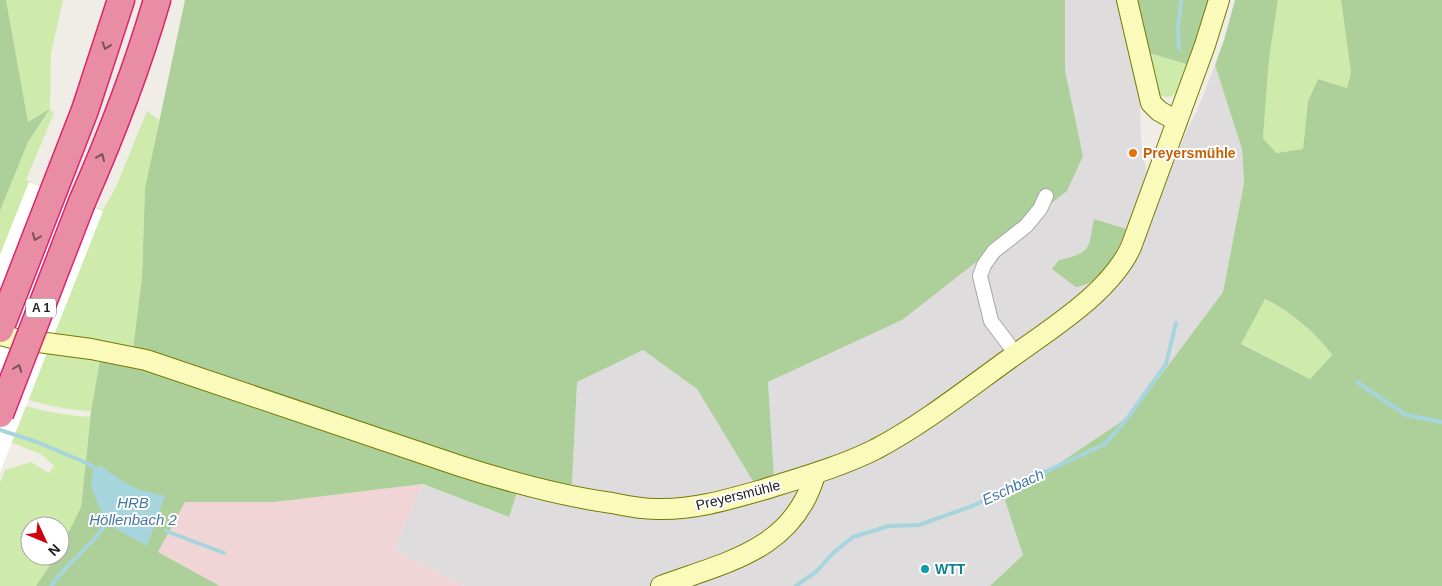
<svg xmlns="http://www.w3.org/2000/svg" width="1442" height="586" font-family="Helvetica,sans-serif">
<style>
.residential{fill:#dedcdd;fill-rule:evenodd}
.commercial{fill:#f1d5d6}
.grass{fill:#ceebab}
.forest{fill:#add09a;fill-rule:evenodd}
.water{fill:#a6d5de}
.pier{fill:#fff}
.lines{fill:none;stroke-linecap:round;stroke-linejoin:round}
.stream{stroke:#a6d5de;stroke-width:4}
.street-casing{stroke:#a7a7a7;stroke-width:16}
.secondary-casing{stroke:#747a04;stroke-width:22}
.highway-casing{stroke:#dd246e;stroke-width:29}
.street{stroke:#fff;stroke-width:14}
.secondary{stroke:#fafaba;stroke-width:20}
.highway{stroke:#e88da3;stroke-width:26}
.highway-bridge-casing{stroke:#dd246e;stroke-width:29;stroke-linecap:butt}
.highway-bridge{stroke:#e88da3;stroke-width:26}
.oneway{stroke:#7a515b}
.food-dot{fill:#e8710a;stroke:#fff;stroke-width:2}
.culture-dot{fill:#0f9aa8;stroke:#fff;stroke-width:2}
.labels{text-anchor:middle;stroke-width:4;stroke-linejoin:round;paint-order:stroke}
.shield{fill:#fff;stroke:#636363;stroke-width:1}
.shield-label{font-size:12px;font-weight:bold;fill:#202020}
.food-label{font-size:14px;font-weight:bold;fill:#c56008;stroke:#fff;text-anchor:start}
.street-label{font-size:14px;fill:#202020;stroke:#fff}
.culture-label{font-size:14px;font-weight:bold;fill:#0d838f;stroke:#fff;text-anchor:start}
.water-label{font-size:15px;font-style:italic;fill:#4478a1;stroke:#fff}
</style>
<rect width="100%" height="100%" fill="#f0ece6"/>
<path class="residential" d="M1065,0H1122L1139,81L1141,140L1146,170L1173,166L1187,129L1197,111L1215,65L1242,149L1244,183L1223,292L1131,415L1006,500L1023,555L990,586H464L393,550L423,484L508,517L517,492L538,484L572,483L577,382L643,350L697,389L754,483L774,477L768,382L902,320L1083,156L1065,70ZM1088,247L1076,287L1059,260L1079,255Z"/>
<path class="commercial" d="M423,484L393,550L464,586H220L158,552L184,502H275Z"/>
<g class="grass">
<path d="M6,0H63L51,53L50,109L54,113L26,180L103,210L116,187L147,111L159,120L145,188L142,278L133,349L0,325V211L28,142L50,110L28,123Z"/>
<path d="M1278,0H1341L1351,73L1347,88L1318,79L1308,101L1303,149L1276,153L1263,138L1269,59Z"/>
<path d="M1146,52L1189,65L1177,93C1171,98 1165,98 1159,95Z"/>
<path d="M1264,299C1287,309 1318,334 1332,355L1310,379L1241,344Z"/>
<path d="M6,347L100,360L91,411C59,410 29,401 0,390Z"/>
<path d="M0,399C30,408 59,415 90,417L81,507L60,549V526H30V556H56L36,586H0V483L5,470L31,462L49,473L54,466L41,454L0,438Z"/>
</g>
<g class="forest">
<path d="M0,0H6L28,122L50,109L28,142L0,211Z"/>
<path d="M185,0H1065V70L1083,156L1067,191L902,320L768,382L774,477L754,483L697,389L643,350L577,382L572,484H538L133,349L142,278L145,188Z"/>
<path d="M1134,0H1208L1189,65L1146,52Z"/>
<path d="M1235,0H1278L1269,59L1263,138L1276,153L1303,149L1308,101L1318,79L1347,88L1351,73L1341,0H1442V586H990L1023,555L1005,500L1131,415L1223,292L1244,183L1242,149L1215,65L1224,40ZM1265,299C1287,309 1318,334 1332,355L1310,379L1241,344Z"/>
<path d="M1094,219L1126,229C1116,254 1106,282 1076,287L1052,269L1059,260C1092,252 1088,250 1094,219Z"/>
<path d="M100,360L138,367L517,492L509,517L423,484L275,502H185L158,552L220,586H36L56,556H60V549L81,507L91,411Z"/>
</g>
<path class="water" d="M100,465L125,483L140,490L165,496L147,546L116,529L103,517L91,486L93,472Z"/>
<path class="pier" d="M29,182L103,211L0,472V255Z"/>
<g class="lines">
<g class="stream">
<path d="M1179,49L1178,29L1181,0"/>
<path d="M1357,382L1406,415L1442,422"/>
<path d="M0,430L37,442L89,464L98,472"/>
<path d="M166,531L224,553"/>
<path d="M51,586C68,561 95,545 109,518"/>
<path d="M796,586L817,571L833,553L853,537L889,526L919,525L972,506L1105,444L1129,416L1166,364L1176,323"/>
</g>
<defs>
<path id="street" d="M1016,354L991,321L980,276L984,265L994,251L1026,226L1040,209L1046,196"/>
<g id="secondary">
<path d="M1127,0L1151,103L1159,111L1177,121"/>
<path d="M0,335L16,339L91,349L146,360L460,466C510,482 560,496 612,503C626,506 642,509 657,509C693,510 727,500 762,490C800,478 840,467 876,449C923,424 966,390 1009,359C1050,329 1110,293 1131,247L1205,45L1219,0"/>
<path d="M661,586C726,562 794,550 815,474"/>
</g>
<g id="highway">
<path d="M82,202C111,136 137,69 157,0"/>
<path d="M0,329L85,110L121,0"/>
</g>
</defs>
<use href="#street" class="street-casing"/>
<use href="#secondary" class="secondary-casing"/>
<use href="#highway" class="highway-casing"/>
<use href="#street" class="street"/>
<use href="#secondary" class="secondary"/>
<use href="#highway" class="highway"/>
<defs>
<path id="highway-bridge" d="M0,414L82,202"/>
</defs>
<use href="#highway-bridge" class="highway-bridge-casing"/>
<use href="#highway-bridge" class="highway-bridge"/>
</g>
<defs><path id="oneway-chevron" d="M-2-3.5L2.5 0L-2 3.5" fill="none" stroke-width="1.6" stroke-linecap="round" stroke-linejoin="round" transform="scale(1.25)"/></defs>
<g class="oneway">
<use href="#oneway-chevron" transform="translate(106 46) rotate(109)"/>
<use href="#oneway-chevron" transform="translate(101 157) rotate(-67)"/>
<use href="#oneway-chevron" transform="translate(36 237) rotate(111)"/>
<use href="#oneway-chevron" transform="translate(18 368) rotate(-69)"/>
</g>
<circle class="food-dot" cx="1133" cy="153" r="5"/>
<circle class="culture-dot" cx="925" cy="569" r="5"/>
<g class="labels">
<rect class="shield" x="26" y="298.5" width="30" height="19" rx="4"/>
<g class="shield-label">
<text x="41" y="312">A 1</text>
</g>
<g class="food-label">
<text x="1143" y="158">Preyersmühle</text>
</g>
<g class="street-label">
<text transform="translate(738 495) rotate(-14)" y="5">Preyersmühle</text>
</g>
<g class="culture-label">
<text x="935" y="574">WTT</text>
</g>
<g class="water-label">
<text transform="translate(1013 487) rotate(-25)" y="5">Eschbach</text>
<text x="133" y="508">HRB<tspan x="133" dy="17">Höllenbach 2</tspan></text>
</g>
</g>
<g transform="translate(45 541) rotate(134)"><circle r="24" fill="#ffffff" stroke="#a6a6a6"/>
<path d="M0-4L9 19L0 12L-9 19Z" fill="#cf000c"/>
<text y="-8" font-size="14" font-weight="bold" text-anchor="middle" fill="#202020">N</text>
</g>
</svg>
